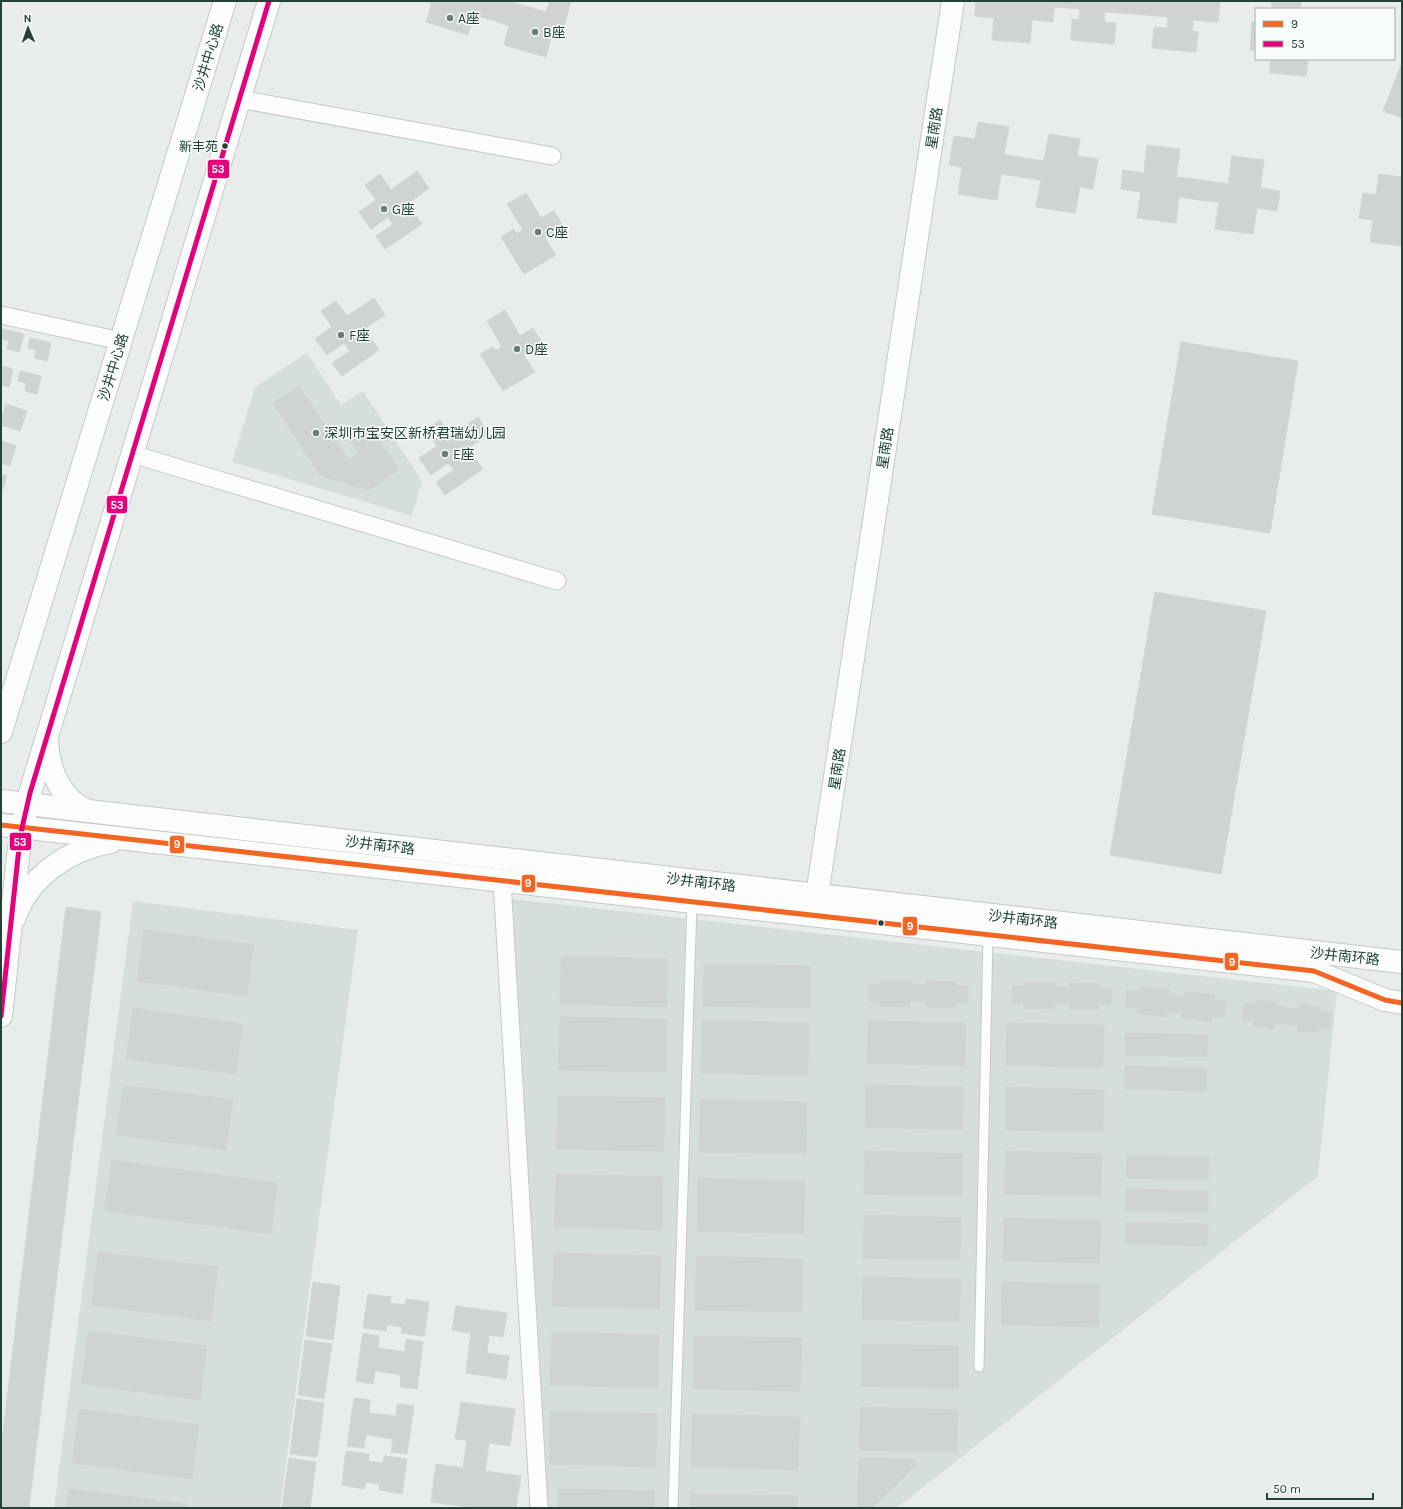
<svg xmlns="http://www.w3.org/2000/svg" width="1403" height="1509" font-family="Karla,'Noto Sans SC',sans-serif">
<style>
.built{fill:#d6dedb}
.building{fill:#cfd4d2;stroke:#d1d6d4}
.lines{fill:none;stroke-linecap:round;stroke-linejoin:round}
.lane-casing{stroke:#c5cac8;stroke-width:11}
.street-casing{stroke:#c5cac8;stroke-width:19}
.secondary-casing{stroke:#c3cbc8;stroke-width:24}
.lane{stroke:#fcfcfc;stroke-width:9}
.street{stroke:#fcfcfc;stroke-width:17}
.secondary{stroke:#fcfcfc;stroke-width:22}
.bus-1-casing{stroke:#f7fbf9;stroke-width:8}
.bus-2-casing{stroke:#f7fbf9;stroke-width:8}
.bus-1{stroke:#f26522;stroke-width:5}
.bus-2{stroke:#e5007d;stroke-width:5}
.poi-dot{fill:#697e78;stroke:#f7fbf9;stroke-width:1.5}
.bus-dot{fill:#24423a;stroke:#f7fbf9;stroke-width:1.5}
.labels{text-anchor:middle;stroke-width:3;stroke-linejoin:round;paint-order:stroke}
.bus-label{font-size:13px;fill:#24423a;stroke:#f7fbf9;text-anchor:end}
.poi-label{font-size:14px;fill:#24423a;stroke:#f7fbf9;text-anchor:start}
.street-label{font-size:14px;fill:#24423a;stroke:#f7fbf9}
.line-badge{stroke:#f7fbf9;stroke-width:1.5}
.badge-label{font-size:11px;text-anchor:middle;font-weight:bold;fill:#fff}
</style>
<rect width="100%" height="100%" fill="#e8edeb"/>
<g class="built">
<path d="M307,353L341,405L363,391L422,481L412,516L232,462L255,387Z"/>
<path d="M512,899L1337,991L1318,1176L897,1508H547Z"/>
<path d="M133,901L358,930L280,1508H54Z"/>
</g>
<g class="building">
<path d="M425,1H497L492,20L474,15L468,35L426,22L432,3Z"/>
<path d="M497,1H508L546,12L550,1H571L560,40L551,38L546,57L504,45L509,26L492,20Z"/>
<path d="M976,1H1055L1053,22L1032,20L1030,43L992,40L994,18L975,16Z"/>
<path d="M1055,1H1138L1136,14L1105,12L1104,22L1116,23L1114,44L1071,40L1072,19L1079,20L1080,9L1055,7Z"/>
<path d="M1138,1H1220L1218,22L1193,20L1192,31L1198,32L1196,52L1152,48L1154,27L1167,28L1168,17L1136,14Z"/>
<path d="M1272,1L1301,2V9H1272Z"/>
<path d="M1252,22H1256V50H1250Z"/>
<path d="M1271,59H1308L1306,76L1269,73Z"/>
<path d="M1402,63V118L1383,111Z"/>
<path d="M978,122L1009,127L1004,154L1024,158L1021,177L1001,174L997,200L958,194L962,167L949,165L954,136L975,139Z"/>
<path d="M1049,134L1080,139L1077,156L1098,159L1093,189L1080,187L1075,213L1036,207L1041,180L1021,177L1024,158L1044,161Z"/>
<path d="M1147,145L1180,149L1176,177L1202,180L1199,200L1179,197L1176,223L1137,218L1141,192L1121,189L1123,170L1144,173Z"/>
<path d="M1232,156L1264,160L1260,188L1280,191L1277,211L1257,208L1253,234L1215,229L1219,202L1199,200L1202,180L1228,184Z"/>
<path d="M417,171L429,188L403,207L408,214L413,211L422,224L385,249L376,236L393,224L388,217L371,229L359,212L376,200L365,185L380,174L391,190Z"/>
<path d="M1379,174L1402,177V246L1370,242L1373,220L1359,218L1363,193L1376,195Z"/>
<path d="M526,193L541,218L554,211L564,227L545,238L556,255L524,274L501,237L514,229L516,234L523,230L507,204Z"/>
<path d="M374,298L385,315L359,333L364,341L370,337L379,350L342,376L332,363L350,351L344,343L327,355L315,339L332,327L321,311L336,301L347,316Z"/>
<path d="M505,310L520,336L533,328L543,344L524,356L535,372L503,391L480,354L493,347L495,351L502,347L487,321Z"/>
<path d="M3,329L24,334L19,352L7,349L9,341L1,339Z"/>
<path d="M30,338L51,343L47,361L34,358L36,350L28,348Z"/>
<path d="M1181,342L1298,361L1270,533L1152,514Z"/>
<path d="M1,366L13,369L9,387L1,385Z"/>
<path d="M20,371L41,376L37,394L25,391L26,383L18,381Z"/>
<path d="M299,386L348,460L359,453L350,439L370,426L399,470L368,490L321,476L273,403Z"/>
<path d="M6,404L27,411L20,431L1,425V420Z"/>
<path d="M478,417L489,434L463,452L468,460L473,456L483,469L445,495L436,482L454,470L448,463L431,475L419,458L437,446L425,430L440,420L451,436Z"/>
<path d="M1,441L16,446L10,466L1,463Z"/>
<path d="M1,474L7,476L1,495Z"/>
<path d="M1155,592L1266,611L1221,874L1110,855Z"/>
<path d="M66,907L101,912L29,1508H1V1448Z"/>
<path d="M144,930L254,945L247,996L137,981Z"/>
<path d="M561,956L668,959L667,1007L560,1004Z"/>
<path d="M704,964L811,966L810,1008L703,1006Z"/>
<path d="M880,980L911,981V985H926V981L956,982V986H968V1003H956L955,1008L925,1007V1002H910V1007L880,1006V1001H868V984H880Z"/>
<path d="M1024,982L1055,983L1054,987H1069V983L1100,984V988H1112L1111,1005H1099V1010L1069,1009V1004H1054V1009L1023,1008L1024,1003H1012V986H1024Z"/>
<path d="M1139,987L1170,990L1169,995L1184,997V992L1215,995L1214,1000L1226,1001L1224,1018L1212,1017V1022L1181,1018L1182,1013L1167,1012V1017L1136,1013L1137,1008L1125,1007L1127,990L1139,992Z"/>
<path d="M1256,1000L1277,1002L1276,1006L1299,1009L1300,1004L1320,1007V1011L1332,1012L1330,1029L1318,1028V1033L1297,1031L1298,1026L1275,1023L1274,1029L1253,1026L1254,1021L1242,1020L1244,1003L1256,1004Z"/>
<path d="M133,1008L243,1024L236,1074L126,1059Z"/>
<path d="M560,1017L667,1019L666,1072L558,1070Z"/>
<path d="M702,1020L809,1023L808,1076L700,1073Z"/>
<path d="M868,1021L966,1023L965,1066L867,1063Z"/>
<path d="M1007,1023L1104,1025L1103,1068L1006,1065Z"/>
<path d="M1125,1033L1208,1035L1207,1057L1125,1055Z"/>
<path d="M1125,1066L1207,1068L1206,1091L1124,1089Z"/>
<path d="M123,1085L233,1100L226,1150L116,1135Z"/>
<path d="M866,1085L964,1087L963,1130L865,1127Z"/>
<path d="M1006,1087L1104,1090L1103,1132L1005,1130Z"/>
<path d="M558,1096L665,1098L664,1151L556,1149Z"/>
<path d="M700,1099L807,1102L806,1154L699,1152Z"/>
<path d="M865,1151L963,1154L962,1196L864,1194Z"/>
<path d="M1005,1151L1102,1154L1101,1196L1004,1194Z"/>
<path d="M1127,1155L1209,1157L1208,1180L1126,1178Z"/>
<path d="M112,1160L278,1183L271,1234L104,1211Z"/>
<path d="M556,1174L663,1177L662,1230L554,1227Z"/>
<path d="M698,1178L805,1181L804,1234L697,1231Z"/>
<path d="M1126,1189L1208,1191V1213L1125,1211Z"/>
<path d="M864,1215L961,1218L960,1260L863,1258Z"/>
<path d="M1004,1218L1101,1220L1100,1263L1003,1261Z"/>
<path d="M1125,1222L1208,1224L1207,1246L1125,1244Z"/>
<path d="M98,1252L218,1267L211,1321L91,1305Z"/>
<path d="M554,1253L661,1256L660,1309L552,1306Z"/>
<path d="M696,1256L803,1259L802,1312L695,1310Z"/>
<path d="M863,1277L961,1279L959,1322L862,1319Z"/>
<path d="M313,1282L340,1286L333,1340L306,1336Z"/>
<path d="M1002,1282L1100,1284L1099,1327L1001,1325Z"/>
<path d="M368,1294L391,1297L390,1303L405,1305L406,1299L429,1302L424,1336L401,1333L402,1327L387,1325L386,1331L363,1328Z"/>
<path d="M456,1306L507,1313L503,1337L489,1335L487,1353L509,1356L506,1379L466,1373L471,1333L452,1330Z"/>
<path d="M88,1331L207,1346L200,1400L81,1384Z"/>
<path d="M552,1332L659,1335L658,1388L550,1385Z"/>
<path d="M363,1333L379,1336L378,1348L405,1352L406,1339L423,1342L417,1389L400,1387L401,1375L375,1371L373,1384L356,1381Z"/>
<path d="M694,1336L802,1338L800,1391L693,1389Z"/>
<path d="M305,1340L332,1344L324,1399L298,1395Z"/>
<path d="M862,1344L959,1346V1389L861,1386Z"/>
<path d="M354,1398L370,1400L369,1413L396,1416L397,1404L414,1406L407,1454L391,1452L393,1439L366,1435L364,1448L347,1446Z"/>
<path d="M297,1399L324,1403L317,1457L290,1454Z"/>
<path d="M461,1402L515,1409L510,1446L489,1443L487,1457L465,1454L467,1440L455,1439Z"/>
<path d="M860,1407L958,1410L957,1452L859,1450Z"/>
<path d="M79,1409L199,1425L192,1479L72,1463Z"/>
<path d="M550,1411L657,1414L656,1467L549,1464Z"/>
<path d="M692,1414L800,1417L798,1470L691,1467Z"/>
<path d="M346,1451L369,1454L368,1461L383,1463L384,1456L407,1459L402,1494L379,1490L380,1484L365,1482V1489L342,1485Z"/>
<path d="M465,1454L487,1457L485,1471L521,1476L516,1508H477L431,1502L436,1464L463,1468Z"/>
<path d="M289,1458L316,1462L310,1508H282Z"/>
<path d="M859,1458L915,1459V1466L872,1508L857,1507Z"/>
<path d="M69,1489L188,1504L187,1508H66Z"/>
<path d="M558,1489L655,1491V1508H558Z"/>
<path d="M690,1494L798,1496L797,1508H690Z"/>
</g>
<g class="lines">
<defs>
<g id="lane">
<path d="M979,1367L988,935"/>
<path d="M673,1508L692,902"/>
</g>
<g id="street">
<path d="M239,99L552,156"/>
<path d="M1,315L121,341"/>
<path d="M132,454L557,581"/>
<path d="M502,881L539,1508"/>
</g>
<g id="secondary">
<path d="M1,732L225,1"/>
<path d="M47,741C48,768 61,801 88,811"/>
<path d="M1,801L1402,962"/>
<path d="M1,825L1314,971L1385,1000L1402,1003"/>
<path d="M817,895L953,1"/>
<path d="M15,917C29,876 70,849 111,842"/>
<path d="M1,1016L18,857L22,828L30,793L269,1"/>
</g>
</defs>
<use href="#lane" class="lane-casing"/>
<use href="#street" class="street-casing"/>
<use href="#secondary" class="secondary-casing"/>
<use href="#lane" class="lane"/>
<use href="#street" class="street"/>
<use href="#secondary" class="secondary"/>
<defs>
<path id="bus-1" d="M1,825L1314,971L1385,1000L1402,1003"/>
<path id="bus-2" d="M1,1016L18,857L22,828L30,793L269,1"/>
</defs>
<use href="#bus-1" class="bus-1-casing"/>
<use href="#bus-2" class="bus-2-casing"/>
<use href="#bus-1" class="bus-1"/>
<use href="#bus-2" class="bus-2"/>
</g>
<g class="poi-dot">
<circle cx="450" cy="18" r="4"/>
<circle cx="535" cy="32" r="4"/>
<circle cx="384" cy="209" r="4"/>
<circle cx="538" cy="232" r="4"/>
<circle cx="341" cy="335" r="4"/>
<circle cx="517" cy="349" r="4"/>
<circle cx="316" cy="433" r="4"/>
<circle cx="445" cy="454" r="4"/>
</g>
<g class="bus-dot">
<circle cx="225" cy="146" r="3.5"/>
<circle cx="881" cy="923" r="3.5"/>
</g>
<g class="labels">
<g class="bus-label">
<text x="218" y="151">新丰苑</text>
</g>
<g class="poi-label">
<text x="458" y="23">A座</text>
<text x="543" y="37">B座</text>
<text x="392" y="214">G座</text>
<text x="546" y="237">C座</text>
<text x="349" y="340">F座</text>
<text x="525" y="354">D座</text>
<text x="324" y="438">深圳市宝安区新桥君瑞幼儿园</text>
<text x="453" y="459">E座</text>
</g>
<g class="street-label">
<text transform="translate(208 57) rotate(-73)" y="5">沙井中心路</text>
<text transform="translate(934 128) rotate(-81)" y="5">星南路</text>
<text transform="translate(113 367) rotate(-73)" y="5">沙井中心路</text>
<text transform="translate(885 448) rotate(-81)" y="5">星南路</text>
<text transform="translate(837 769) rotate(-81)" y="5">星南路</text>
<text transform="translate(380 845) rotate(7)" y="5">沙井南环路</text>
<text transform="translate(701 882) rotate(7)" y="5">沙井南环路</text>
<text transform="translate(1023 919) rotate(7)" y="5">沙井南环路</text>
<text transform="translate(1345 956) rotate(6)" y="5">沙井南环路</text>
</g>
</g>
<g class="line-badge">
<rect x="207" y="159" width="23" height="20" rx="4" fill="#e5007d"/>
<rect x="106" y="495" width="22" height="19" rx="4" fill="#e5007d"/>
<rect x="9" y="832" width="23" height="19" rx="4" fill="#e5007d"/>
<rect x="169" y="835" width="16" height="19" rx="4" fill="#f26522"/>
<rect x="521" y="874" width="15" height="19" rx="4" fill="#f26522"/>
<rect x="902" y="916" width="16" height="20" rx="4" fill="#f26522"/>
<rect x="1224" y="952" width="15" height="19" rx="4" fill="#f26522"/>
</g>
<g class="badge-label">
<text x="218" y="173">53</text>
<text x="117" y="509">53</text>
<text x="20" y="846">53</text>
<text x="177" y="848">9</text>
<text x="528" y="887">9</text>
<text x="910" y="930">9</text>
<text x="1232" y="966">9</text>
</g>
<rect width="1403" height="1509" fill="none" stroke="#24423a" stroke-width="4"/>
<rect x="1255" y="8" width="140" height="52" fill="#f7fbf9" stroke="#a3b1ad"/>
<rect x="1263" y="21" width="20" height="6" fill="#f26522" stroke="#a3b1ad"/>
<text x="1291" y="28" font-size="12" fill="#24423a">9</text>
<rect x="1263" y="41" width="20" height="6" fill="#e5007d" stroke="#a3b1ad"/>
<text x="1291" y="48" font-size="12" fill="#24423a">53</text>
<g transform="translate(28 28) rotate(358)" stroke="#f7fbf9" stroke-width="3" paint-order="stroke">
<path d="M0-3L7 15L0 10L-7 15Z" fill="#24423a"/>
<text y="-6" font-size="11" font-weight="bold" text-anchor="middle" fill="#24423a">N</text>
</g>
<path d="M1267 1493v6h106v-6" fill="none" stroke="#24423a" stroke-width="2"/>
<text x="1273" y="1493" font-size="12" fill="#24423a" stroke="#f7fbf9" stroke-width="3" paint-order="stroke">50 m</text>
</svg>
